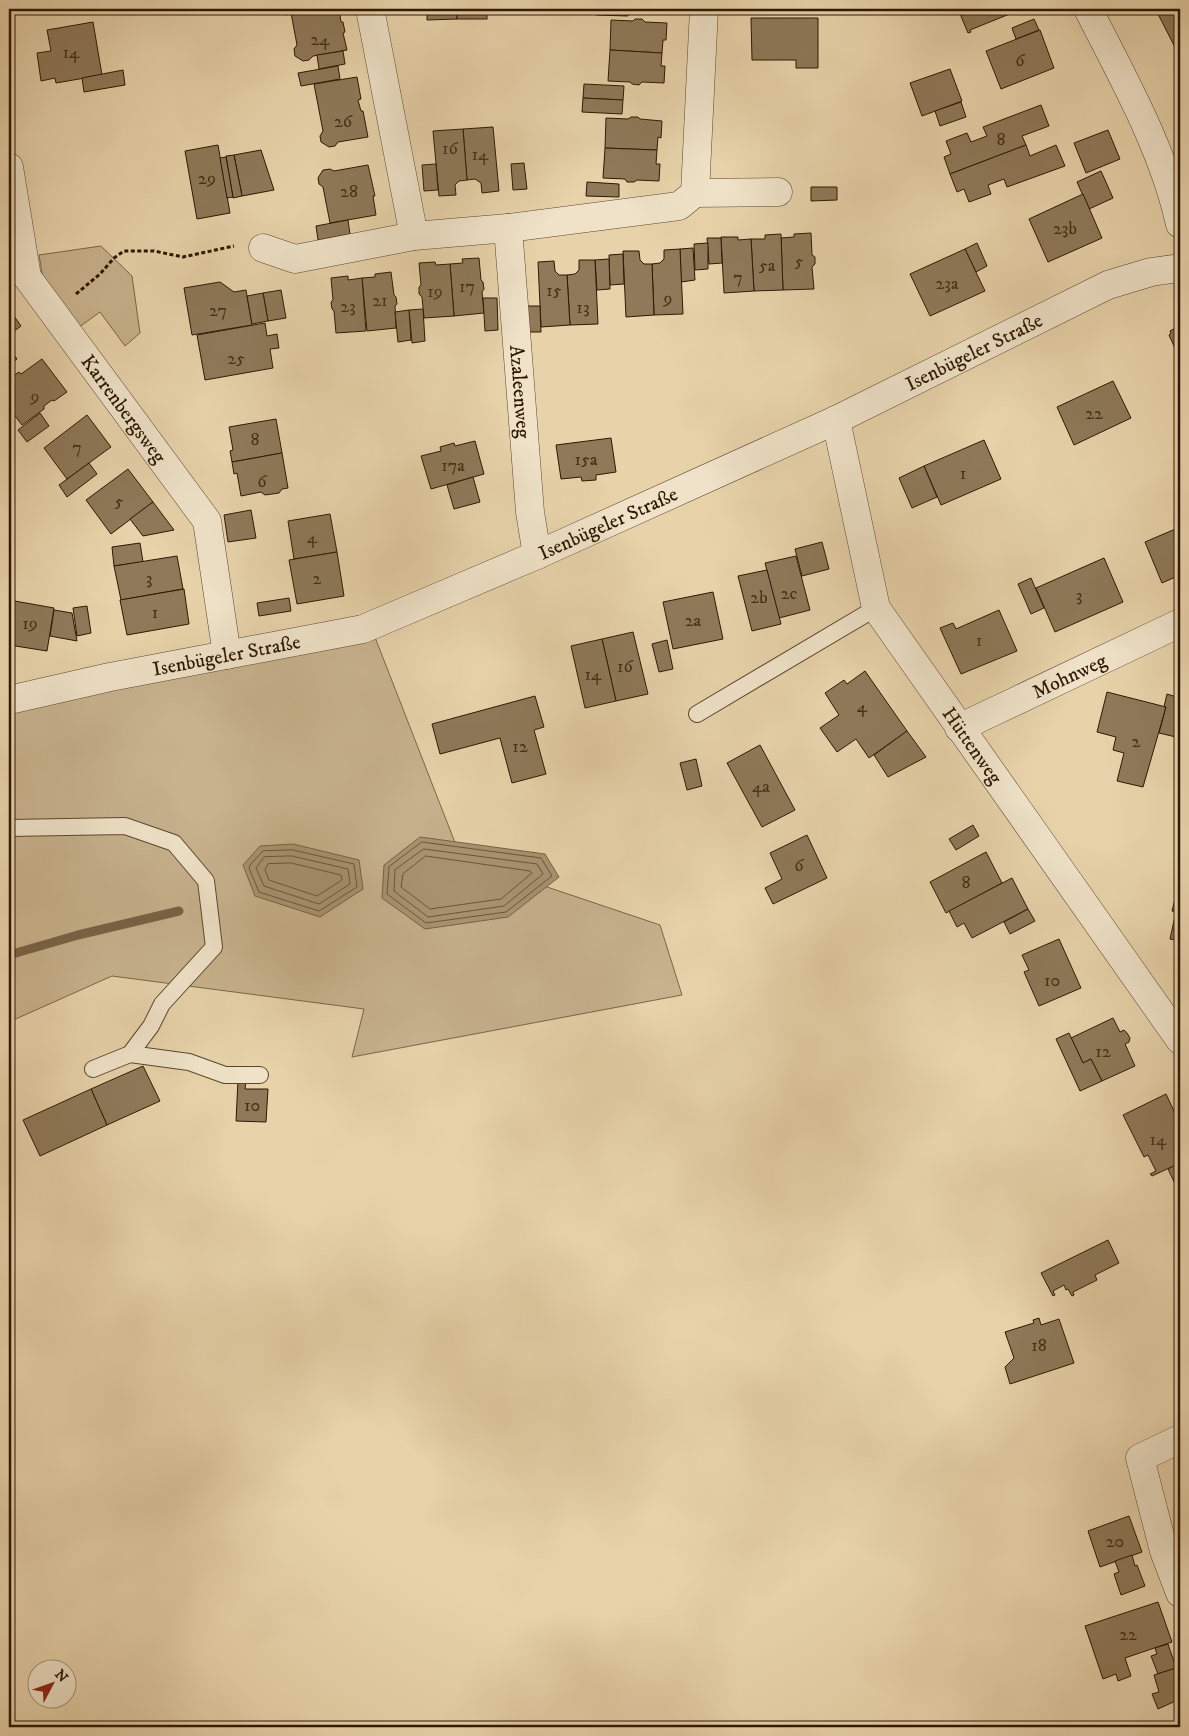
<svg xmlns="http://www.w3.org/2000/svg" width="1189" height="1736" font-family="'IM FELL DW Pica',serif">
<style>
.green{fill:#c7b28d;stroke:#7a6548}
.water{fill:#a89371;stroke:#776245}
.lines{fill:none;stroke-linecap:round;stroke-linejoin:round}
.shore{stroke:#6a563a;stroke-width:1}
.stream{stroke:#776245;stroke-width:9}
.building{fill:#8e7959;stroke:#2d1802}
.service-casing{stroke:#5c462c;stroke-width:18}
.minor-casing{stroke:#5c462c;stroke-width:29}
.tertiary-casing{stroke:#5c462c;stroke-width:29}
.path{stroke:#2d1802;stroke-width:3;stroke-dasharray:4 2.5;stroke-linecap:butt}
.service{stroke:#efe2c8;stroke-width:16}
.minor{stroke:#efe2c8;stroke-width:28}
.tertiary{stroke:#efe2c8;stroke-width:28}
.labels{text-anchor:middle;stroke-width:4;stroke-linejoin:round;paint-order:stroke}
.number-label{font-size:18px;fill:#453018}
.street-label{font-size:20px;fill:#2d1802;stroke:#efe2c8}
</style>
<rect width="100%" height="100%" fill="#e7d2aa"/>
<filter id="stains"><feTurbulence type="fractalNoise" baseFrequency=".004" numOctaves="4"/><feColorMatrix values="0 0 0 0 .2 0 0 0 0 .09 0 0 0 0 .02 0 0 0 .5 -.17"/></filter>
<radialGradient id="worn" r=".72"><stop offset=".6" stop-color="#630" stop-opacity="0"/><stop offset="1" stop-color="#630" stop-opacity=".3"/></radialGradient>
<g class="green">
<path d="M101,246L132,276L140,333L125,346L100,312L78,328L43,279L39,255Z"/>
<path d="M371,627L461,858L660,925L682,995L352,1057L364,1009L112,976L9,1022V707Z"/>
</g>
<g class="water">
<path d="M420,837L545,854L559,877L508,917L425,929L382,898L384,865Z"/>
<path d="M293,844L359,860L363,889L320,917L255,896L243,865L260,846Z"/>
</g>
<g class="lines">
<g class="shore">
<path d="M422,842L541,858L552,876L506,912L426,923L387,894L389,867Z"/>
<path d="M424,849L537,864L543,874L504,906L428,917L394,891L395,870Z"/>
<path d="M293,850L354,864L357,887L319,911L259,892L249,868L250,865L263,851Z"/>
<path d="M292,856L348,869L350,884L319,904L264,886L256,868L264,857Z"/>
<path d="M426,856L530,871L532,873L501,899L430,909L401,887L403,874Z"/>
<path d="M291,863L341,875L342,880L317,896L269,880L265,870L268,864Z"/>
</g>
<path class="stream" d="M9,955L78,935L179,911"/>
</g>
<g class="building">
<path d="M283,9H316L285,15Z"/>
<path d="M318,9H339L341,22H343L345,32L343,33L347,50L313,56L309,60L303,61L295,56L294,49L297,45L291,13Z"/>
<path d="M427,9H457V19L427,20Z"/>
<rect x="457" y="9" width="30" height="10"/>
<path d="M596,9H628V16L596,15Z"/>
<path d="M958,9H1022L970,30L971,32L968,33Z"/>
<path d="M1167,9H1180V57L1158,14Z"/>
<path d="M751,18H818V68H796V60H752Z"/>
<path d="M635,19H642L645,22L667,23L666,40H663L662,53L610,50L611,20L633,21Z"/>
<path d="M1034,19L1039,30L1016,39L1012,28Z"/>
<path d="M93,22L102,75L56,83L55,78L41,81L37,53L51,51L47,30Z"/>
<path d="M1040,30L1054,68L1001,89L986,51Z"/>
<path d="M610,50L662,53L661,66H665L664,83L642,82L639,85L632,84L630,82L608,81Z"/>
<path d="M343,51L345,64L319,69L317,55Z"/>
<path d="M338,66L340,79L301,86L298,73Z"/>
<path d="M950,69L962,101L922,116L910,83Z"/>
<path d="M123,70L125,85L84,92L82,78Z"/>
<path d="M357,77L361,99L358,100L361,111H363L368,137L338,142L335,146L329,147L321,142L320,136L323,131L314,84Z"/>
<path d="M584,84L624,86L623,100L583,98Z"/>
<path d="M583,98L623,100L622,114L582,112Z"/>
<path d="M961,102L966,117L940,126L935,111Z"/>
<path d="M1041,105L1049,126L1022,136L1026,145L950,174L944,157L951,154L946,141L967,133L971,142L987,136L983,127Z"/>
<path d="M631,117H638L640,119L662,121L661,138L658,137L657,150L605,148L606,118L628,119Z"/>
<path d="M493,127L499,191L482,193L481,183L475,179L467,180L463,129Z"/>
<path d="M463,129L467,180L459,181L455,185L456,195L439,196L433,131Z"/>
<path d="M1108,130L1120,159L1086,173L1074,143Z"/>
<path d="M218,145L230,213L197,219L185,151Z"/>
<path d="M1026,145L1030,156L1056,145L1065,166L1007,187L1004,179L988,185L991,194L969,202L964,189L957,192L950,174Z"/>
<path d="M605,148L657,150L656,164H660L659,181L637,180L634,182H627L625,179L603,178Z"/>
<path d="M261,150L274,190L242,196L234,155Z"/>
<path d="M234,155L242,196L233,198L226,156Z"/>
<path d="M226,157L233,197L227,198L220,158Z"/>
<path d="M524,163L527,189L513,190L511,164Z"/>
<path d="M436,164L438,190L424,191L422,165Z"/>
<path d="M368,165L375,196H373L376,215L330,223L323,187L319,184L318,178L323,170L330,169L334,171Z"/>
<path d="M1101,171L1113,198L1089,209L1077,182Z"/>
<path d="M587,182L619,184V197L586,196Z"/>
<path d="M811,187H837V200L811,201Z"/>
<path d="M1083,194L1102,238L1048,262L1029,219Z"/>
<path d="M348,220L350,234L318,240L316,226Z"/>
<path d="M811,233L812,255L815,257V264L812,267L814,289L783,290L781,238L794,237V234Z"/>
<path d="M781,234L783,290L754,291L751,239H765V235Z"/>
<path d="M721,237H738V240L751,239L754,291L724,293Z"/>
<path d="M707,238H721L722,263L709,264Z"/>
<path d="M708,243V269L695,270L694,244Z"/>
<path d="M977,243L987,266L976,272L965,249Z"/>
<path d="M693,248L695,280L681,282L680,249Z"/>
<path d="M680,249L683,314L654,315L652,264L660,263L664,259V250Z"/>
<path d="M965,249L985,291L930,316L910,274Z"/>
<path d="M623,251H639L640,260L644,264H652L654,315L626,317Z"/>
<path d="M623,254L624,284L610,285L609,255Z"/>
<path d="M479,258L481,280L483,282L484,289L482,292L484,313L454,316L450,264L463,263L462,259Z"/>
<path d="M609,259L610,289L597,290L595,260Z"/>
<path d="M579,260H595L598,324L570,325L567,275L575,274L579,270Z"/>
<path d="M554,261L555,271L559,275H567L570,325L541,327L538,262Z"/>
<path d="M435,262L436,265L450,264L454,316L424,318L422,297L419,294V287L421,285L419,263Z"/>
<path d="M391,272L394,295L396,297L397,304L395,306L396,328L367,331L362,278L375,277V274Z"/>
<path d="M348,276V280L362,278L366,331L336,333L334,311L332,309L331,302L333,300L331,278Z"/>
<path d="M220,282L234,292L246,290L252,325L192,335L184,288Z"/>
<path d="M281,290L286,318L268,321L263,293Z"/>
<path d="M263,293L268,321L252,324L247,296Z"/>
<path d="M483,298H497L498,330L485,331Z"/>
<path d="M526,306H540L541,332H527Z"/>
<path d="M9,309L21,326L9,335Z"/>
<path d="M423,309L425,341L412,343L409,310Z"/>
<path d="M409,310L411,340L398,342L395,312Z"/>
<path d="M265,323L267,336L277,334L279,348L270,349L273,368L205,380L197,335Z"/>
<path d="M1180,326V359L1169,335L1171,333L1170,331Z"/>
<path d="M9,348L17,359L9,365Z"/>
<path d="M42,359L67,392L54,401L52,400L44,406V409L22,425L9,408V384L15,379L13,376L19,372L21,374Z"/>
<path d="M1113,381L1131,418L1074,445L1057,407Z"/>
<path d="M40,413L49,426L27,442L18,430Z"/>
<path d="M87,415L111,447L67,479L44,448Z"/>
<path d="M276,419L282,453L232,462L230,451L233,450L229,427Z"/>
<path d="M611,438L616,472L596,475V480L582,481L581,477L561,479L556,445Z"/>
<path d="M984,440L1001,479L941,505L924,466Z"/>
<path d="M475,441L484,474L431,489L421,456L441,451L440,447L454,443L455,446Z"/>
<path d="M282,453L288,488L282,489L279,493L265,495L261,492L241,496L237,473L234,474L232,462Z"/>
<path d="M89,463L97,474L67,497L59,485Z"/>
<path d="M924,466L937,497L912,508L899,478Z"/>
<path d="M128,469L153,502L111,534L86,500Z"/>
<path d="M473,477L480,502L454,509L447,485Z"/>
<path d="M153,502L174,530L143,536L130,519Z"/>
<path d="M251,510L256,538L228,542L224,515Z"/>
<path d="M330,514L337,552L294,559L288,521Z"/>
<path d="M1180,527V575L1162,583L1145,542Z"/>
<path d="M822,542L829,569L802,576L795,549Z"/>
<path d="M140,543L143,562L114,566L112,547Z"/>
<path d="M337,552L344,596L297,604L289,560Z"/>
<path d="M177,556L183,589L121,600L114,566Z"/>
<path d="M796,556L810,610L779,618L765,563Z"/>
<path d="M1104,558L1123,602L1055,632L1036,588Z"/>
<path d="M767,570L781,624L752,631L738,576Z"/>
<path d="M1031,578L1044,608L1031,614L1018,584Z"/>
<path d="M184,589L189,624L127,635L120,600Z"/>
<path d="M713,592L723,639L673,649L663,602Z"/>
<path d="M289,598L291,611L259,616L257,603Z"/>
<path d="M9,600L54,608L47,651L9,645Z"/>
<path d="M87,606L91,633L77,636L73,608Z"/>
<path d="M54,610L72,613L77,641L50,636Z"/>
<path d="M999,610L1017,651L961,674L940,628L953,623L956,629Z"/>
<path d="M633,632L648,694L616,701L602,639Z"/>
<path d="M602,639L616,701L585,708L571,646Z"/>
<path d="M667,640L673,669L659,672L652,644Z"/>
<path d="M865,671L907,731L869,758L856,739L837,752L820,728L839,715L825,693L844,680L847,684Z"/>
<path d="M1107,692L1166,707L1143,787L1117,781L1124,753L1113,750L1116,737L1097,732Z"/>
<path d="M1167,694L1180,698V722L1176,737L1159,733L1166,707H1164Z"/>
<path d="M535,696L544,727L534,730L546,774L512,783L500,738L440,754L432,724Z"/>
<path d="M907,731L926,757L888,777L874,755Z"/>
<path d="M760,745L795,810L762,827L727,763Z"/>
<path d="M696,759L702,786L687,790L680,763Z"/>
<path d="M973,825L979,836L956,850L949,839Z"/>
<path d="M807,835L827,878L773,904L765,888L782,879L770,853Z"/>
<path d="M986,852L1002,883L946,913L930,882Z"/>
<path d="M1012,878L1028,909L972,938L964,923L957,927L949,911Z"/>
<path d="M1178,887L1180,888V941L1170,939L1176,912L1172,911Z"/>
<path d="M1028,909L1035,921L1010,934L1004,922Z"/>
<path d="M1059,939L1081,988L1039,1006L1024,972L1029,970L1022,955Z"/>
<path d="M1113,1018L1120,1032L1124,1030L1127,1033L1130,1038L1129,1042L1125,1044L1135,1066L1102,1081L1091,1059L1083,1063L1071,1038Z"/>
<path d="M1069,1033L1083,1063L1091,1059L1102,1081L1080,1091L1056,1039Z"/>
<path d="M143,1066L160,1101L107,1125L91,1089Z"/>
<path d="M238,1080L246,1081L245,1089H268L266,1122L236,1121Z"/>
<path d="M91,1089L107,1125L40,1156L23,1120Z"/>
<path d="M1166,1094L1180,1124V1163L1152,1176L1150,1174L1156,1171L1148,1155L1144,1157L1123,1115Z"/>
<path d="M1180,1163V1189L1178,1190L1168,1169Z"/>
<path d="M1108,1240L1119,1263L1095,1275L1097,1280L1073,1292L1074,1295L1072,1296L1068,1289L1066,1290L1064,1285L1053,1291L1055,1295L1053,1296L1041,1273Z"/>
<path d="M1039,1318L1041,1325L1059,1319L1074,1363L1010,1384L1005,1367L1014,1358L1005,1332L1034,1323L1033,1320Z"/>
<path d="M1129,1516L1142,1552L1100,1567L1088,1531Z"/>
<path d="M1132,1555L1135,1566L1137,1565L1145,1586L1121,1595L1114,1574L1119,1572L1115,1561Z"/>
<path d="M1158,1602L1172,1642L1125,1658L1131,1676L1118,1681L1116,1674L1103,1679L1085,1626Z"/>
<path d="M1168,1644L1176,1668L1158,1674L1151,1656L1157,1654L1155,1648Z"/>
<path d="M1179,1667L1180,1699L1158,1709L1152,1694L1159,1692L1154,1675Z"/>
</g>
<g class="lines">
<defs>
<g id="service">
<path d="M697,714L876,608"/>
<path d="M9,828L125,826L174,843L206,881L214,947L162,1004L151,1026L130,1054L93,1069"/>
<path d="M130,1054L189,1062L225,1075H260"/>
</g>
<g id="minor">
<path d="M370,9L414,236L508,228L679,206L695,193L704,9"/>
<path d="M1088,9C1123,78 1163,148 1180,224"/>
<path id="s1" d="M9,167L27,277L207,521L227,655"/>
<path d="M695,193L778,192"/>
<path id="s2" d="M508,228L530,512L537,555"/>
<path d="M263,248L295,259L414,236"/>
<path id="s3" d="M836,420L876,608L1180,1040"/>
<path id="s4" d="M959,728L1180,623"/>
<path d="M1180,1439L1140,1458L1164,1551L1180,1593"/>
</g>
<g id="tertiary">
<path id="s5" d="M9,700L110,677L363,629L537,555L836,420L1108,285L1151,272L1180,268"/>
</g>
</defs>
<use href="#service" class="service-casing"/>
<use href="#minor" class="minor-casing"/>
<use href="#tertiary" class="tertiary-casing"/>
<path class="path" d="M76,294L100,274L114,258L124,251H154L183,257L234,246"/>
<use href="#service" class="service"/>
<use href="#minor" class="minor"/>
<use href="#tertiary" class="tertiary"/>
</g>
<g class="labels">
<g class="number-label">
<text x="320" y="45">24</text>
<text x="71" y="58">14</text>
<text x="1020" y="66">6</text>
<text x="343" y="127">26</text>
<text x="1001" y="145">8</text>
<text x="450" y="154">16</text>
<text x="480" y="160">14</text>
<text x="207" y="184">29</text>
<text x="349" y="197">28</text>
<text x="1065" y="234">23b</text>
<text x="799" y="267">5</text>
<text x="767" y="271">5a</text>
<text x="738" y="283">7</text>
<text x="947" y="289">23a</text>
<text x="467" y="292">17</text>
<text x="554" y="296">15</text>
<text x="435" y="297">19</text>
<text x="668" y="304">9</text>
<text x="380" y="306">21</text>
<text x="348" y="312">23</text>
<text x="583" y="313">13</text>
<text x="218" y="316">27</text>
<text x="236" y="364">25</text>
<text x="35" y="402">9</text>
<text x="1094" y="419">22</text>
<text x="255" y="445">8</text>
<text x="77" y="453">7</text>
<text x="586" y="465">15a</text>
<text x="453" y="471">17a</text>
<text x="963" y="479">1</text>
<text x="262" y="487">6</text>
<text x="119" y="507">5</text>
<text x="312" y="543">4</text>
<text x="149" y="584">3</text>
<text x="317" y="584">2</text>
<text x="789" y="599">2c</text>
<text x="1079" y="601">3</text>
<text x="759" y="603">2b</text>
<text x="155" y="618">1</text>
<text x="693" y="626">2a</text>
<text x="30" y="629">19</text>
<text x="979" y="646">1</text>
<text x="625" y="672">16</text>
<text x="593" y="680">14</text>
<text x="862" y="712">4</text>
<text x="1136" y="747">2</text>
<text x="520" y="752">12</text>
<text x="761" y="792">4a</text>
<text x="799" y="871">6</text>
<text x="966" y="888">8</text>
<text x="1052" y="986">10</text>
<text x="1103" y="1057">12</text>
<text x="252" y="1111">10</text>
<text x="1158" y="1145">14</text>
<text x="1039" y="1351">18</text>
<text x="1115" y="1547">20</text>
<text x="1128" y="1640">22</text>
</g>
<g class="street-label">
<text dy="7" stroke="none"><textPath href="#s5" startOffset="1032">Isenbügeler Straße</textPath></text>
<text dy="7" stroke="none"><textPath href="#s2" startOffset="164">Azaleenweg</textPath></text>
<text dy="7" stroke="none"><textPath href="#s1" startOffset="275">Karrenbergsweg</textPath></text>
<text dy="7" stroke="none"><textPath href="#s5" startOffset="628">Isenbügeler Straße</textPath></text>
<text dy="7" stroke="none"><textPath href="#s5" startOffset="222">Isenbügeler Straße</textPath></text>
<text dy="7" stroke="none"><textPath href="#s4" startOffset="122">Mohnweg</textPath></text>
<text dy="7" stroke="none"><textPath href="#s3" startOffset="360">Hüttenweg</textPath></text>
</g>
</g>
<rect width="1189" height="1736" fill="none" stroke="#e7d2aa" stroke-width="30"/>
<rect x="10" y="10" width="1169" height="1716" fill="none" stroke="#2d1802" stroke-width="2.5"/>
<rect x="15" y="15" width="1159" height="1706" fill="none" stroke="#2d1802"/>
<g transform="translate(52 1684) rotate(49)"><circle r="24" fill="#efe2c8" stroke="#a19179"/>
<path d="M0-4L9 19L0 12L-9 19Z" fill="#8f2418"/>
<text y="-8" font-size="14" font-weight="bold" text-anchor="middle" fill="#2d1802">N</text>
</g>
<rect width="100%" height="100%" filter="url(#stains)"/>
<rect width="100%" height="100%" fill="url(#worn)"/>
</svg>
